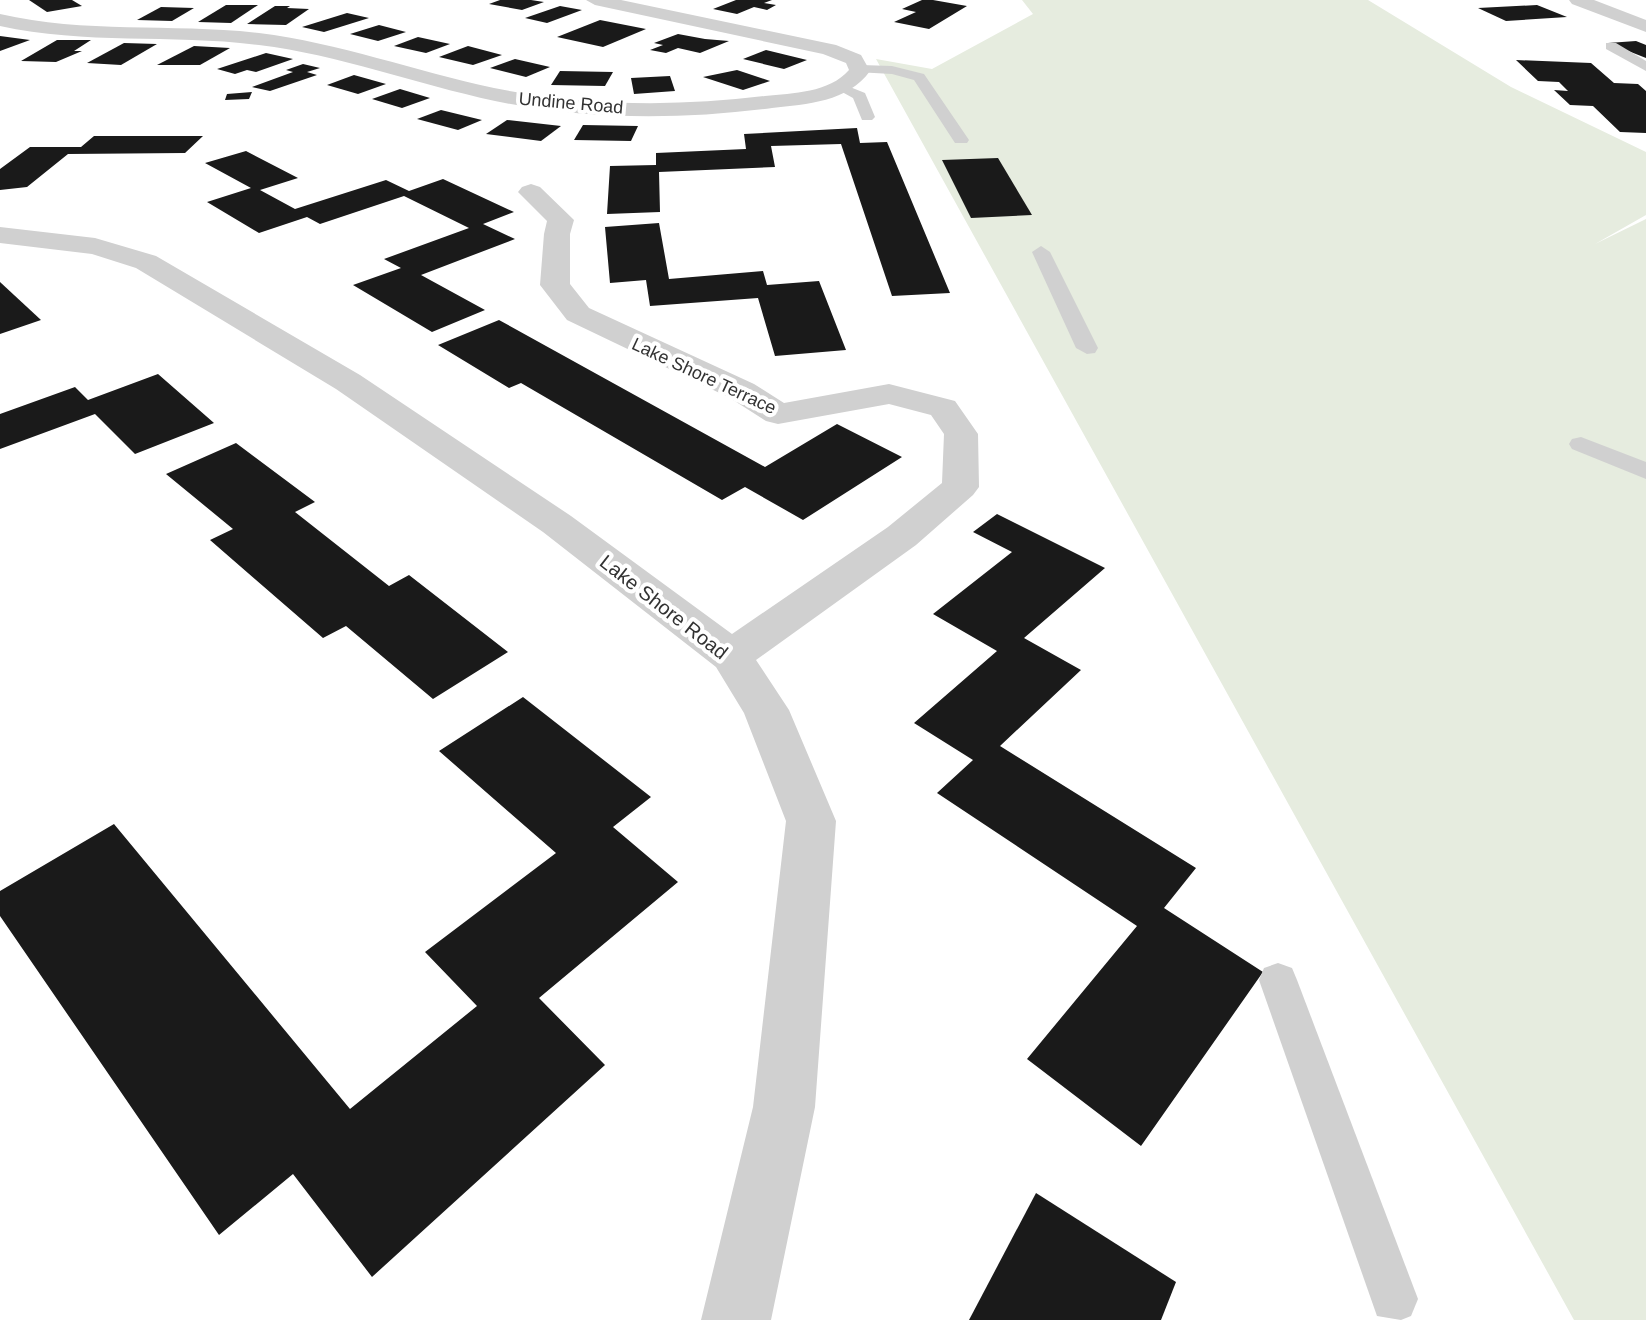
<svg xmlns="http://www.w3.org/2000/svg" width="1646" height="1320" font-family="Helvetica,sans-serif">
<style>
.green{fill:#e6ecdf}
.building{fill:#1a1a1a}
.lines{fill:none;stroke-linecap:round;stroke-linejoin:round}
.lane{fill:#d0d0d0;fill-rule:evenodd}
.street{fill:#d0d0d0;fill-rule:evenodd}
.labels{text-anchor:middle;stroke-width:8;stroke-linejoin:round;paint-order:stroke}
.far-street-label{font-size:18px;fill:#333;stroke:#fff}
.street-label{font-size:20px;fill:#333;stroke:#fff}
</style>
<rect width="100%" height="100%" fill="#fff"/>
<path class="green" d="M1022,0H1368L1511,87L1646,152V215L1595,244L1646,219V1320H1574L876,59L932,69L1033,14Z"/>
<g class="building">
<path d="M29,0H72L82,6L47,12Z"/>
<path d="M500,0H531L544,2L522,10L489,4Z"/>
<path d="M736,0H772L764,3L776,5L767,10L754,7L737,14L713,9Z"/>
<path d="M922,0H933L967,6L929,29L894,22L916,12L902,9Z"/>
<path d="M226,5H258L231,23L198,22Z"/>
<path d="M1537,5L1567,17L1506,21L1478,8Z"/>
<path d="M275,6H290L287,8L309,9L286,25L247,24Z"/>
<path d="M560,6L582,10L547,23L525,18Z"/>
<path d="M161,7L194,8L172,21L137,20Z"/>
<path d="M347,13L369,18L324,32L302,27Z"/>
<path d="M600,20L646,29L603,47L557,37Z"/>
<path d="M379,25L406,32L378,41L350,34Z"/>
<path d="M678,34L705,39L729,41L700,53L678,48L666,53L650,50L663,45L654,43Z"/>
<path d="M0,36L30,40L0,51Z"/>
<path d="M418,37L450,44L426,53L394,46Z"/>
<path d="M57,40H91L74,51H82L56,62L21,61Z"/>
<path d="M1636,41L1646,45V58L1608,43Z"/>
<path d="M124,43L157,44L121,65L87,63Z"/>
<path d="M194,46L230,48L200,65H157Z"/>
<path d="M468,46L502,55L473,65L439,57Z"/>
<path d="M766,50L807,60L784,69L743,59Z"/>
<path d="M266,53L293,59L256,72L247,70L235,74L217,69Z"/>
<path d="M515,59L550,67L526,77L490,68Z"/>
<path d="M1516,60L1591,63L1614,83L1638,84L1646,91V133L1620,132L1593,106L1570,105L1554,90L1568,91L1559,82L1538,81Z"/>
<path d="M303,64L320,68L307,72L317,75L270,91L252,87L293,72L286,70Z"/>
<path d="M737,70L770,81L743,90L703,77Z"/>
<path d="M560,71L613,72L605,86L551,85Z"/>
<path d="M354,75L386,84L358,94L327,85Z"/>
<path d="M670,76L675,91L634,94L631,78Z"/>
<path d="M400,89L430,98L402,108L372,99Z"/>
<path d="M252,92L249,99L225,100L227,94Z"/>
<path d="M441,110L482,120L458,130L417,119Z"/>
<path d="M507,120L561,126L541,141L486,134Z"/>
<path d="M583,125L638,126L631,141L574,140Z"/>
<path d="M857,128L860,143L887,142L950,293L892,296L841,144L771,146L775,167L659,172L660,212L607,214L610,166L656,165V153L746,149L744,134Z"/>
<path d="M94,136H203L185,153L68,154L27,187L0,190V169L30,147H81Z"/>
<path d="M246,151L298,178L260,190L295,209L386,180L409,191L443,179L514,212L483,224L515,239L421,275L485,310L432,332L353,285L401,268L384,259L469,228L404,196L320,224L307,217L259,233L207,202L251,188L205,163Z"/>
<path d="M998,158L1032,215L971,218L942,160Z"/>
<path d="M659,223L669,279L763,271L767,285L819,281L846,350L775,356L758,298L650,306L646,280L610,283L605,227Z"/>
<path d="M0,282L41,320L0,334Z"/>
<path d="M499,320L765,467L837,424L902,457L803,520L745,487L722,500L521,383L509,388L438,345Z"/>
<path d="M158,374L214,423L135,454L95,414L0,449V414L75,387L88,400Z"/>
<path d="M236,443L315,502L295,512L389,586L409,575L508,652L433,699L346,626L323,638L210,540L233,529L166,474Z"/>
<path d="M997,514L1105,568L1024,638L1081,670L1000,746L1196,868L1164,908L1263,972L1141,1146L1027,1059L1137,926L937,793L973,760L914,723L997,651L933,614L1012,552L973,532Z"/>
<path d="M523,697L651,797L613,827L678,882L539,998L605,1065L372,1277L293,1174L219,1235L0,916V891L114,824L350,1109L477,1006L425,952L556,853L439,751Z"/>
<path d="M1036,1193L1176,1282L1161,1320H969Z"/>
</g>
<g class="lines">
<g class="lane">
<path d="M1606,43H1616L1646,61V71L1606,49Z"/>
<path d="M861,65L892,66L924,74L969,140L967,143H955L914,80L892,74L856,72L854,69Z"/>
<path d="M840,83L865,93L875,117L872,120H862L853,98L833,87Z"/>
<path d="M1041,246L1050,252L1098,348L1095,353L1087,354L1076,348L1032,252Z"/>
<path d="M1581,437L1646,462V479L1572,449L1569,444L1572,439Z"/>
<path d="M1278,963L1292,968L1297,980L1418,1299L1411,1316L1401,1320L1377,1316L1259,980L1264,968Z"/>
</g>
<g class="street">
<path d="M586,0H621L836,45L861,55L870,71C848,102 807,104 772,108C679,120 586,120 495,101C416,84 340,55 259,45C173,34 86,45 0,26V14C86,34 172,23 259,33C339,43 415,71 494,88C583,106 675,107 765,96C793,93 829,93 849,70L846,63L823,54L595,5Z"/>
<path d="M1569,0H1594L1646,20V32L1572,4Z"/>
<path d="M531,184L540,187L574,220L570,234V284L589,308L754,384L784,403L889,384L955,401L978,434L979,487L973,495L916,545L756,660L789,710L836,821L815,1107L771,1320H701L753,1107L786,821L744,713L716,667L543,532L336,389L136,268L92,254L0,243V227L95,238L156,256L360,375L571,516L732,634L888,527L942,483L944,434L931,415L889,404L778,424L766,421L730,398L567,320L540,285L544,234L547,221L518,192L522,187Z"/>
</g>
</g>
<g class="labels">
<g class="far-street-label">
<text transform="translate(571 103) rotate(5)" y="6">Undine Road</text>
<text transform="translate(704 376) rotate(25)" y="6">Lake Shore Terrace</text>
</g>
<g class="street-label">
<text transform="translate(664 607) rotate(38)" y="7">Lake Shore Road</text>
</g>
</g>
</svg>
